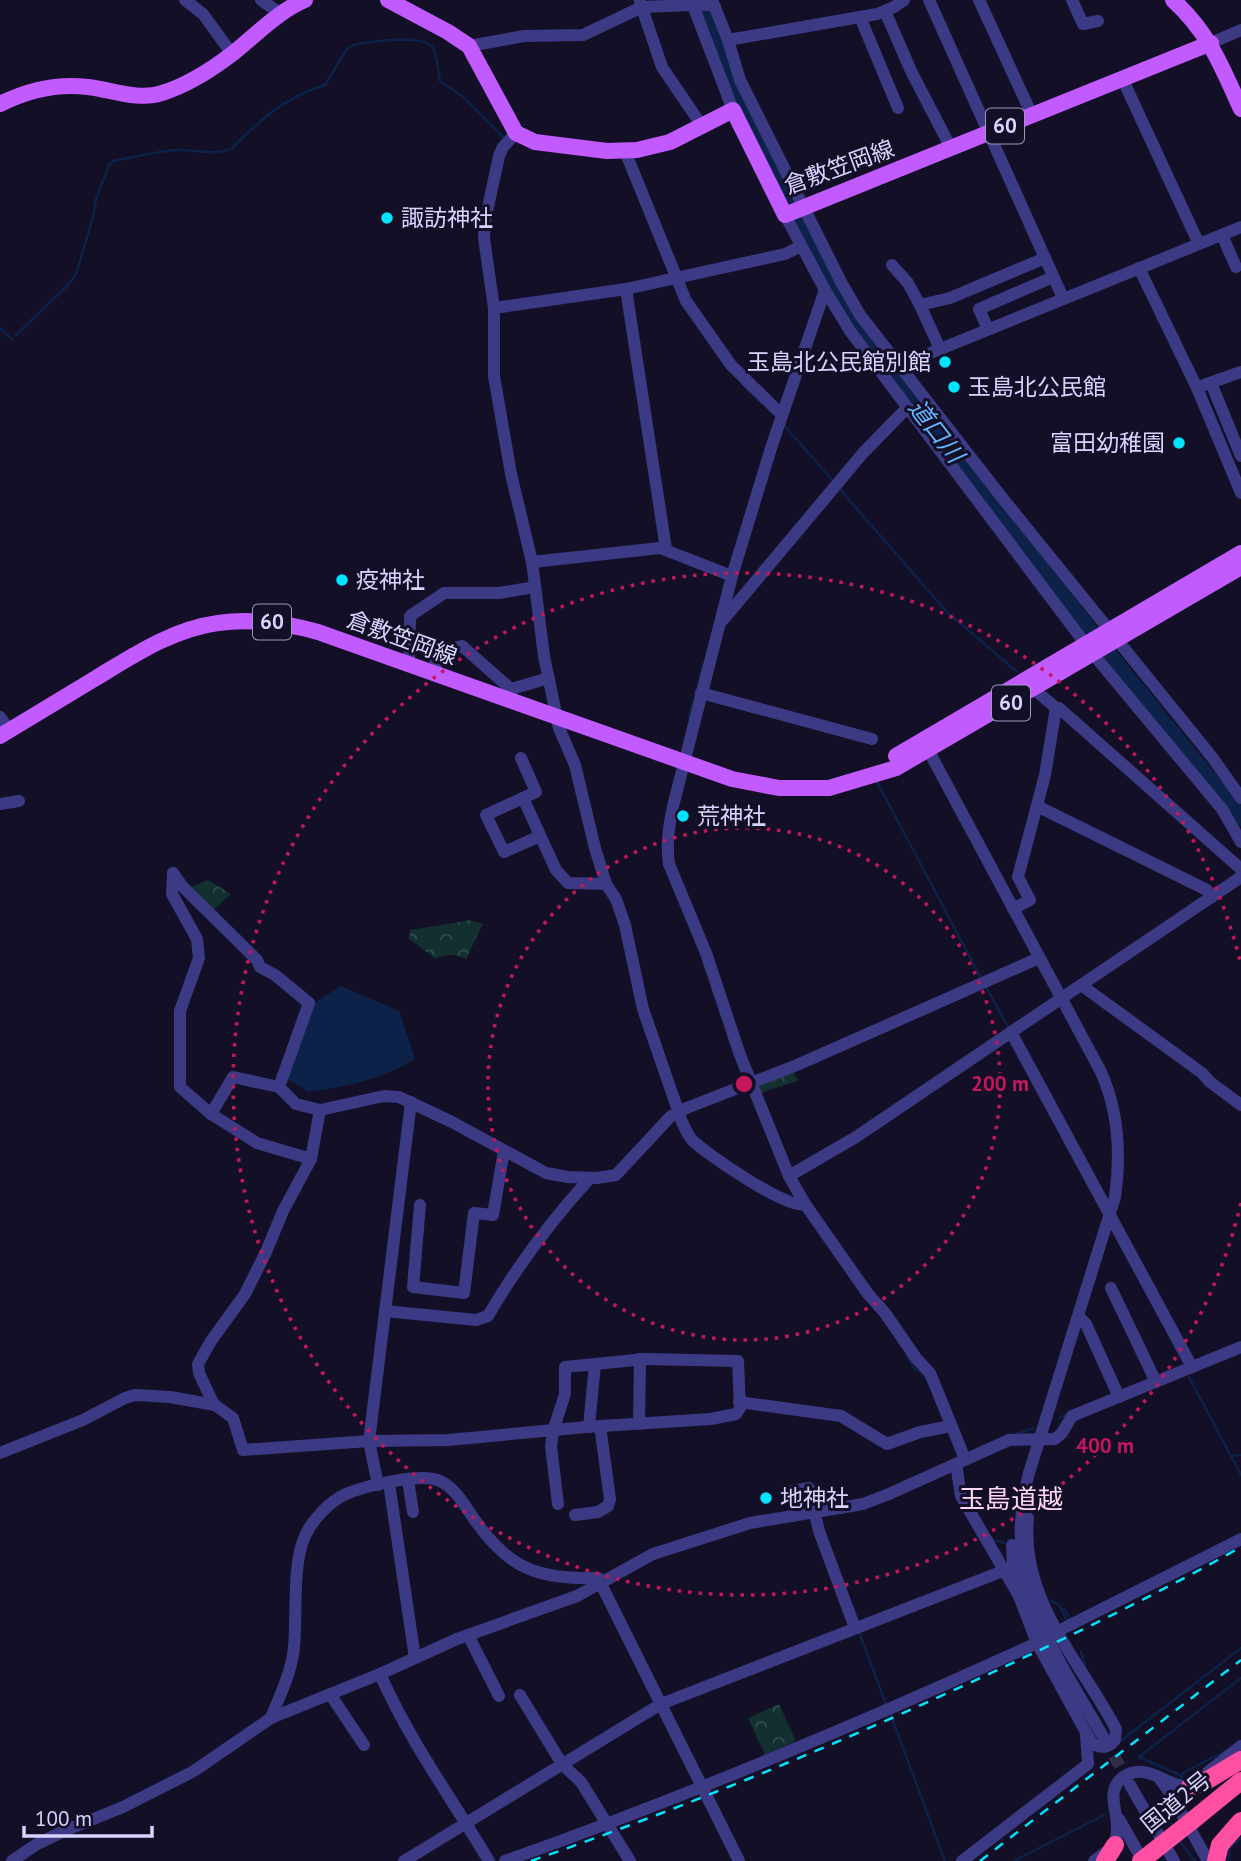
<svg xmlns="http://www.w3.org/2000/svg" width="1241" height="1861" font-family="'PT Sans','Noto Sans JP',sans-serif">
<style>
.park{fill:url(#park-crowns)}
.water{fill:#0c2248}
.lines{fill:none;stroke-linecap:round;stroke-linejoin:round}
.stream{stroke:#0c2248;stroke-width:2.5}
.river{stroke:#0c2248;stroke-width:16}
.minor-tunnel{stroke:#312d47;stroke-width:12;stroke-dasharray:12 6;stroke-linecap:butt}
.minor{stroke:#3d3a85;stroke-width:12}
.major{stroke:#c25bff;stroke-width:16}
.highway{stroke:#ff4fa3;stroke-width:18}
.rail{stroke:#00e5ff;stroke-width:2.5;stroke-dasharray:10 9;stroke-linecap:butt}
.highway-bridge{stroke:#ff4fa3;stroke-width:18}
.ring{fill:none;stroke:#c2185b;stroke-width:3.5;stroke-dasharray:3.5 7}
.poi-dot{fill:#00e5ff;stroke:#130f26;stroke-width:2.5}
.labels{text-anchor:middle;stroke-width:6;stroke-linejoin:round;paint-order:stroke}
.shield{fill:#130f26;stroke:#9e99be;stroke-width:2}
.shield-label{font-size:21px;font-weight:bold;fill:#d9d4ff}
.street-label{font-size:23px;fill:#d9d4ff;stroke:#130f26}
.poi-label{font-size:23px;fill:#d9d4ff;stroke:#130f26;text-anchor:start}
.water-label{font-size:24px;font-style:italic;fill:#62b6ff;stroke:#130f26}
.quarter-label{font-size:26px;fill:#ffd6f0;stroke:#130f26}
.centre{fill:#c2185b;stroke:#130f26;stroke-width:3.5}
.ring-label{font-size:21px;text-anchor:middle;font-weight:bold;fill:#c2185b;stroke:#130f26;stroke-width:6;stroke-linejoin:round;paint-order:stroke}
</style>
<defs>
<pattern id="park-crowns" width="20" height="18" patternUnits="userSpaceOnUse" patternTransform="scale(1.75)"><rect width="20" height="18" fill="#12302f"/><path d="M2 6a3 3 0 1 1 6 0M12 15a3 3 0 1 1 6 0" fill="none" stroke="#344d4e"/></pattern>
</defs>
<rect width="100%" height="100%" fill="#130f26"/>
<g class="park">
<path d="M208,880L231,894L211,912L188,888Z"/>
<path d="M470,920L483,924L466,959C454,954 447,953 436,959L409,939L410,930Z"/>
<path d="M793,1070L798,1081L760,1093L759,1086Z"/>
<path d="M779,1704L796,1741L765,1755L748,1718Z"/>
</g>
<path class="water" d="M341,986L399,1011L415,1059C383,1079 345,1087 308,1092L288,1079L311,1005Z"/>
<g class="lines">
<g class="stream">
<path d="M0,328L12,339"/>
<path d="M16,335L68,285L76,274L93,217L96,199L109,165L113,161C134,157 155,152 175,150C194,149 213,156 231,149C260,120 285,97 325,85L347,49L353,45C368,42 423,33 433,48C437,56 438,71 440,81L462,96L504,138"/>
<path d="M741,383L761,403"/>
<path d="M783,424L834,482"/>
<path d="M838,487L946,611L1016,671"/>
<path d="M689,717L703,666"/>
<path d="M876,780L981,978"/>
<path d="M986,987L1008,1027"/>
<path d="M906,1354L914,1368L923,1374L927,1381"/>
<path d="M1189,1377L1241,1475"/>
<path d="M1059,1418L1067,1414"/>
<path d="M1016,1434L1033,1428"/>
<path d="M1231,1456L1241,1455"/>
<path d="M991,1539L1004,1543"/>
<path d="M1050,1600L1059,1605L1067,1621"/>
<path d="M1061,1610L1065,1609L1070,1620"/>
<path d="M859,1632L886,1704"/>
<path d="M1081,1651L1085,1665"/>
<path d="M890,1713L945,1861"/>
<path d="M1122,1740L1241,1648"/>
<path d="M1182,1776L1139,1757L1241,1678"/>
<path d="M1181,1779L1183,1773L1227,1750"/>
<path d="M1167,1814L1173,1826"/>
<path d="M1178,1839L1195,1861"/>
<path d="M1014,1861L1106,1814"/>
<path d="M1228,1861L1230,1848L1241,1838"/>
</g>
<path class="river" d="M701,0L736,86L800,222L873,351L908,390L1091,632L1241,818"/>
<path class="minor-tunnel" d="M1105,1740L1130,1784"/>
<g class="minor">
<path d="M185,0L203,14L232,54"/>
<path d="M261,0L280,13"/>
<path d="M691,0L733,110"/>
<path d="M712,0L728,40L740,80L841,282L860,315L1000,495L1212,757L1241,798"/>
<path d="M929,0L1063,298"/>
<path d="M979,0L1032,115"/>
<path d="M1072,0L1083,24L1098,21"/>
<path d="M640,2L662,67L702,126"/>
<path d="M885,11L911,71L951,148"/>
<path d="M860,17L898,108"/>
<path d="M728,40L877,14L894,7L904,0"/>
<path d="M1211,43L1241,30"/>
<path d="M469,46L524,36L583,35L642,7L692,5H711L715,7"/>
<path d="M1122,78L1199,244"/>
<path d="M516,133L503,147L499,156L485,221L484,238L494,308V376L511,474L532,562L544,656L559,728L575,765L595,848L606,884L616,899L625,925L643,1009L682,1122C685,1128 688,1136 693,1141C707,1154 789,1211 805,1204"/>
<path d="M625,151L686,301L731,365L782,415"/>
<path d="M785,215L825,290L850,331L1093,654L1222,809L1241,842"/>
<path d="M1222,235L1236,267"/>
<path d="M892,265L908,283L920,305"/>
<path d="M1139,268L1197,388L1241,493"/>
<path d="M626,289L666,549"/>
<path d="M825,290L772,445L732,576L673,806C669,826 666,844 669,864L706,953L740,1055L789,1176L805,1204L868,1294L885,1313L916,1358L930,1373L965,1459"/>
<path d="M494,308L626,289L785,254L801,246"/>
<path d="M988,329L979,309L1053,277"/>
<path d="M940,349L920,305L950,298L1045,258"/>
<path d="M891,369L1241,227"/>
<path d="M1211,383L1241,456"/>
<path d="M1204,385L1241,372"/>
<path d="M532,562L660,548L732,576"/>
<path d="M723,620L863,453L907,408"/>
<path d="M409,664L410,616L444,593H499L535,587"/>
<path d="M436,666L434,652L462,646L511,689L549,678"/>
<path d="M1034,689L1056,708H1059L1241,869"/>
<path d="M701,693L872,739"/>
<path d="M0,717L9,730"/>
<path d="M925,744L1101,1072C1119,1112 1121,1154 1115,1197L1029,1473C999,1581 1054,1650 1105,1740"/>
<path d="M521,758L536,792L523,798L556,870L568,883L606,884"/>
<path d="M523,798L486,815L504,852L540,836"/>
<path d="M0,804L19,801"/>
<path d="M1037,806L1207,890L1212,897"/>
<path d="M173,873L182,886L257,960L260,967L275,975L309,1003L279,1087L296,1104L320,1110L384,1096L399,1097L452,1122L546,1173L568,1177L597,1178L616,1175L670,1117L684,1109L797,1065L1039,958"/>
<path d="M173,873L172,894L197,939L199,958L180,1011V1087L211,1114L257,1143L311,1159"/>
<path d="M1013,909L1030,900L1018,877L1045,775L1056,708"/>
<path d="M1081,985L1202,1073L1210,1082L1241,1105"/>
<path d="M1011,1032L1192,1367"/>
<path d="M211,1114L233,1077L279,1087"/>
<path d="M789,1176L856,1137L1241,877"/>
<path d="M420,1205L413,1287L464,1293L474,1213L493,1215L504,1151"/>
<path d="M1111,1288L1156,1382"/>
<path d="M385,1311L476,1320L488,1316C517,1266 551,1221 590,1178"/>
<path d="M1079,1317L1086,1324L1119,1397"/>
<path d="M739,1402L841,1416L887,1444L920,1432L951,1426"/>
<path d="M214,1405L199,1373L198,1364L211,1341L245,1294L266,1252L283,1211L311,1159L320,1110"/>
<path d="M639,1424L640,1359"/>
<path d="M589,1427L595,1364"/>
<path d="M0,1453L83,1420L125,1398L135,1395L170,1397L215,1405L233,1418L243,1450L369,1441L448,1440L586,1427L711,1419L736,1414L740,1408L738,1361L645,1359L565,1367V1394L553,1431L551,1446L558,1504"/>
<path d="M956,1464L961,1496L1019,1596L1037,1643L1092,1743C1100,1749 1108,1748 1115,1740L1116,1729C1080,1661 1020,1600 1028,1518"/>
<path d="M408,1480L413,1512"/>
<path d="M389,1483L415,1658"/>
<path d="M378,1485L369,1441L411,1102"/>
<path d="M792,1491L809,1488L819,1531L855,1628"/>
<path d="M575,1515L598,1512L608,1506L610,1499L600,1426"/>
<path d="M1012,1545L1013,1566L1019,1596"/>
<path d="M1058,1631L1241,1539"/>
<path d="M468,1635L499,1696"/>
<path d="M380,1674C409,1740 452,1799 489,1861"/>
<path d="M330,1694L364,1745"/>
<path d="M520,1695L562,1764L581,1782L630,1861"/>
<path d="M271,1718C280,1695 292,1671 294,1647C297,1615 292,1564 305,1536C312,1520 330,1501 346,1494C365,1486 421,1472 440,1481C455,1488 463,1503 472,1516C508,1569 536,1579 598,1578L739,1861"/>
<path d="M1208,1772L1241,1746"/>
<path d="M1160,1779L1170,1793L1208,1861"/>
<path d="M1130,1785L1174,1861"/>
<path d="M1119,1819L1143,1861"/>
<path d="M12,1861L37,1844L64,1831L123,1807L194,1771L271,1718L380,1674L457,1639L577,1596L653,1554L750,1523L863,1504L889,1494L1009,1440L1055,1439L1062,1433L1072,1416L1241,1347"/>
<path d="M404,1861L661,1704L1003,1571"/>
<path d="M505,1861C686,1797 862,1723 1037,1643"/>
<path d="M962,1861L1088,1764L1086,1735"/>
<path d="M1094,1861L1115,1845C1116,1839 1117,1834 1117,1828C1118,1811 1105,1791 1123,1777C1129,1773 1136,1771 1143,1772C1160,1774 1172,1787 1190,1787L1194,1783"/>
</g>
<g class="major">
<path d="M388,0L448,32L469,46L516,133L535,142L607,151L637,150L670,142L733,110L785,215L1211,43"/>
<path d="M1173,0C1209,33 1221,65 1241,109"/>
<path d="M0,104C28,90 57,83 88,87C112,90 139,101 162,93C188,85 211,70 232,54C256,35 277,12 305,0"/>
<path d="M0,736C32,717 64,697 96,678C134,655 173,629 218,623C252,618 285,623 318,632L732,779L779,788H829L896,768L1241,567"/>
<path d="M896,756L1241,553"/>
</g>
<g class="highway">
<path d="M1190,1787L1206,1781L1241,1760"/>
<path d="M1193,1820L1241,1781"/>
<path d="M1105,1861L1115,1845"/>
<path d="M1216,1861L1220,1845L1241,1821"/>
</g>
<g class="rail">
<path d="M531,1861C674,1811 814,1754 952,1691C1050,1646 1147,1600 1241,1547"/>
<path d="M980,1861L1241,1660"/>
</g>
<path class="highway-bridge" d="M1141,1861L1193,1820"/>
</g>
<g class="ring">
<circle cx="744" cy="1084" r="256"/>
<path d="M1241 1203A511 511 0 1 1 1241 965"/>
</g>
<g class="poi-dot">
<circle cx="387" cy="218" r="7"/>
<circle cx="945" cy="362" r="7"/>
<circle cx="954" cy="387" r="7"/>
<circle cx="1179" cy="443" r="7"/>
<circle cx="342" cy="580" r="7"/>
<circle cx="683" cy="816" r="7"/>
<circle cx="766" cy="1498" r="7"/>
</g>
<g class="labels">
<g class="shield">
<rect x="986" y="108.5" width="38" height="35" rx="5"/>
<rect x="253" y="604.5" width="38" height="35" rx="5"/>
<rect x="992" y="685.5" width="38" height="35" rx="5"/>
</g>
<g class="shield-label">
<text x="1005" y="133">60</text>
<text x="272" y="629">60</text>
<text x="1011" y="710">60</text>
</g>
<g class="street-label">
<text transform="translate(839 167) rotate(-20)" y="8">倉敷笠岡線</text>
<text transform="translate(402 638) rotate(20)" y="8">倉敷笠岡線</text>
<text transform="translate(1176 1802) rotate(-39)" y="8">国道2号</text>
</g>
<g class="poi-label">
<text x="401" y="226">諏訪神社</text>
<text x="931" y="370" text-anchor="end">玉島北公民館別館</text>
<text x="968" y="395">玉島北公民館</text>
<text x="1165" y="451" text-anchor="end">富田幼稚園</text>
<text x="356" y="588">疫神社</text>
<text x="697" y="824">荒神社</text>
<text x="780" y="1506">地神社</text>
</g>
<g class="water-label">
<text transform="translate(936 431) rotate(52)" y="8">道口川</text>
</g>
<g class="quarter-label">
<text x="1011" y="1508">玉島道越</text>
</g>
</g>
<circle cx="744" cy="1084" r="10" class="centre"/>
<g class="ring-label">
<text x="1000" y="1091">200 m</text>
<text x="1105" y="1453">400 m</text>
</g>
<path d="M24 1826v10h128v-10" fill="none" stroke="#d9d4ff" stroke-width="3.5"/>
<text x="35" y="1826" font-size="21" fill="#d9d4ff" stroke="#130f26" stroke-width="5" paint-order="stroke">100 m</text>
</svg>
